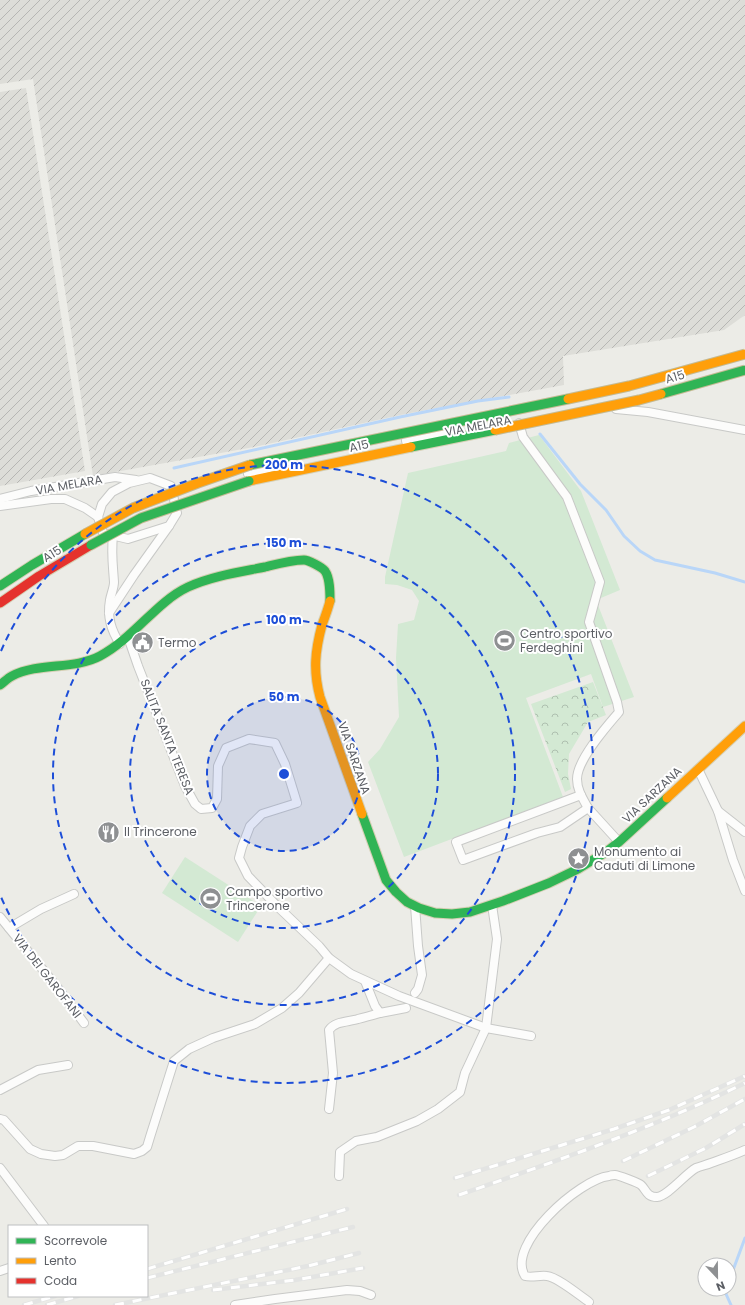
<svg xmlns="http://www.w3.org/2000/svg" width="745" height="1305" font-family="Poppins,sans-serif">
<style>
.industrial{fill:url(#industrial-furrows)}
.park{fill:url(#park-crowns)}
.pitch{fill:#d3e9d3}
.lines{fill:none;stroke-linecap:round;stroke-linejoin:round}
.stream{stroke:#b9d6f8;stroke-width:3}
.street-casing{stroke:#c8c9c7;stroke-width:10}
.fast-casing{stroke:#d5cfb3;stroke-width:11}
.slow-casing{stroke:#d5cfb3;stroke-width:11}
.jam-casing{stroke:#d5cfb3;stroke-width:11}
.street{stroke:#fcfcfb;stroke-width:8}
.fast{stroke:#30b455;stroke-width:9}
.slow{stroke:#ff9f0a;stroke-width:9}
.jam{stroke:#e5322d;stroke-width:9}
.rail-casing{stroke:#e3e4e3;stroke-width:4.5}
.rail{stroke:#fff;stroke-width:3;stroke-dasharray:9;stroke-linecap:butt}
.fast-bridge-casing{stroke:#c4ba93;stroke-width:11;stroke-linecap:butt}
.slow-bridge-casing{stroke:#c4ba93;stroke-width:11;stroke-linecap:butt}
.fast-bridge{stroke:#30b455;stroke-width:9}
.slow-bridge{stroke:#ff9f0a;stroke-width:9}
.ring{fill:none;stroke:#1d4ed8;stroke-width:2;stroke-dasharray:7 5}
.labels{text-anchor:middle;stroke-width:4;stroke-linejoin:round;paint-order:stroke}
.street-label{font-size:12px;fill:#5c5f65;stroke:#fff}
.poi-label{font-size:12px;fill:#5c5f65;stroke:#fff;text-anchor:start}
.centre{fill:#1d4ed8;stroke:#fff;stroke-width:2}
.ring-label{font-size:12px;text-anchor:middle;font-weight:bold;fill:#1d4ed8;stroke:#fff;stroke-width:4;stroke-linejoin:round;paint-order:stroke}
</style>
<defs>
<pattern id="industrial-furrows" width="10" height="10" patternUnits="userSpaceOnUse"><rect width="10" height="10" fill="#ddddd8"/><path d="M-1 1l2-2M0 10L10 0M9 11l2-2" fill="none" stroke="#b6b6b3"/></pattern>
<pattern id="park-crowns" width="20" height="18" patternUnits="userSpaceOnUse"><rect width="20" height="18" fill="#d3e9d3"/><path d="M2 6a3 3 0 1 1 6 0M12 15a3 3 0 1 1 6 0" fill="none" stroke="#aec0af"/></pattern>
</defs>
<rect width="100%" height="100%" fill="#ecece7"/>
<g class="industrial">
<path d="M0,0H745V315L724,330L563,356L564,385L405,414L254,447L93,476L33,79L0,84Z"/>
<path d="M26,88L85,471L0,486V92Z"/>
</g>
<path class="park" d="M593,682L606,715L588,722L569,754L568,774L571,789L565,792L531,704Z"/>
<g class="pitch">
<path d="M539,435L581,491L620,590L596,600L634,697L603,707L591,674L526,698L563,797L404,857L368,762L380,749L399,717L396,658L398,624L414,620L419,601L412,590L397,585L385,584V577L408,473L506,451L509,443Z"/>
<path d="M185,857L261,906L238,942L162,893Z"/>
</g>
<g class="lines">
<g class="stream">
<path d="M540,434L580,484L606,510L624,536L640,551L655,560L715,573L745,582"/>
<path d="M174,468L400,417L478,401L509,397"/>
<path d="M729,1281L745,1238"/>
<path d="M727,1289L726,1294L731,1305"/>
</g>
<defs>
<g id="street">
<path d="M616,409L648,412L745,430"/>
<path d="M519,423L523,437L567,497L600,582L589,622L617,702L619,712C606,727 577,760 577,779C577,790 583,799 588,808"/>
<path d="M406,441L446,433"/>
<path d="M248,474L277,466"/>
<path d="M150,478L171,486L177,513L169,526L128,539L103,533L98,517L102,504L112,492L129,483Z"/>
<path d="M0,499L31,491L115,477L136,480"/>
<path d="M0,506L51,499H65L85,508L98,517"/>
<path d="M113,536C111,553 113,566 114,582C114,588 111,594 110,600C107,617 111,630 120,644"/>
<path d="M109,613L134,575L169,526"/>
<path d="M128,637L138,666L185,786L195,804L201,809L212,808L217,799L218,766L226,748L249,739L275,743L285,764L297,803L262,814L250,826L242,847L239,858L248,876L278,907L319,946L329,958L351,974L399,996L486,1028L531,1036"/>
<path d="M698,769L718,811L733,860L745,891"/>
<path d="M581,795L456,842L463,860L537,833L560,827L588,808L619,842"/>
<path d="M718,811L745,832"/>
<path d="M415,906L418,946L422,975L418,989L415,993"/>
<path d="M0,917L61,992L84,1023"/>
<path d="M9,928L41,909L74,894"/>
<path d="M380,1013L406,1008"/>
<path d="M0,1090L38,1070L68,1065"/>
<path d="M329,1109L333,1073L329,1030C335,1021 349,1022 358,1019C366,1017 373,1015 380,1013L375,1006L365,981"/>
<path d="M0,1119L4,1120L30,1149L41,1154L55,1156L63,1155L78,1146H93L134,1154L142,1151L147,1147L150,1137L174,1061L189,1049L213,1038L255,1024L282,1008L299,993L329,958"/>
<path d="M0,1168L44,1226"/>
<path d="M339,1176L340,1152L356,1141L377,1137L417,1121L438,1109L460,1092L465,1073L486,1028L497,939L492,905"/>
<path d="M0,1271L9,1268"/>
<path d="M589,1302C579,1295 557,1277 547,1276C539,1275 532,1278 525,1276C505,1245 580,1179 609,1176C611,1175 613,1175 615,1175C618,1175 639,1183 641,1185C646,1189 646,1197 657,1197C668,1196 685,1174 696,1168C701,1166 706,1165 711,1163C722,1159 734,1155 745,1150"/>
<path d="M235,1305L275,1299L347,1290L360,1291L371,1295"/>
</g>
<g id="fast">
<path d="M411,447L495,430"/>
<path d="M0,586L32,565L85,534"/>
<path d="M0,685C4,682 8,678 12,676C39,662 74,670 100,656C134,638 156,602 188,587C212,576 240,572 265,567C277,564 291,560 304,560C308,560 322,567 325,571C330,578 330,592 330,601"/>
<path d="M362,814L386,880L396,892L407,902L419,908L435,913L452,914L470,912L503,901L549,883L578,869L606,852L619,842L667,798"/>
</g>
<g id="slow">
<path d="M249,481L411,447"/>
<path d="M330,601C328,609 325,617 322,625C315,651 313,671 320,697L362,814"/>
<path d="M667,798L745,726"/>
</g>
<path id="jam" d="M0,603L39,576L91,545"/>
</defs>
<use href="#street" class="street-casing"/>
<use href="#fast" class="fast-casing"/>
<use href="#slow" class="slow-casing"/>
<use href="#jam" class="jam-casing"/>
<use href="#street" class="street"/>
<use href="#fast" class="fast"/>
<use href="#slow" class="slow"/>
<use href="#jam" class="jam"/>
<defs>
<g id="rail">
<path d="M623,1161L694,1127L745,1099"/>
<path d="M648,1176L706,1148L745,1124"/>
<path d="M455,1178L614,1129L669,1110L745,1076"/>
<path d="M459,1195C556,1161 653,1128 745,1083"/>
<path d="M147,1269L347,1209"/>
<path d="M147,1278L353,1227"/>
<path d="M213,1290L295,1280L363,1268"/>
<path d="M24,1305L55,1296"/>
<path d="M47,1305L78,1296"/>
<path d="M115,1305L308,1266L359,1253"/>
</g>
</defs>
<use href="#rail" class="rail-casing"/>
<use href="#rail" class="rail"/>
<defs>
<g id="fast-bridge">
<path d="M661,394L745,370"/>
<path d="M250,465L568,399"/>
<path d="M91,545L141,518L249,481"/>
</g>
<g id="slow-bridge">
<path d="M568,399L629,386L745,354"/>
<path d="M495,430L639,400L661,394"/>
<path d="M85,534L133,508L198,483L250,465"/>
</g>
</defs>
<use href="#fast-bridge" class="fast-bridge-casing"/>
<use href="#slow-bridge" class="slow-bridge-casing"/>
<use href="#fast-bridge" class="fast-bridge"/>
<use href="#slow-bridge" class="slow-bridge"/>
</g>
<circle cx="284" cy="774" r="77" fill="#1d4ed8" fill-opacity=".12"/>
<g class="ring">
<circle cx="284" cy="774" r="77"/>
<circle cx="284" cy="774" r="154"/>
<circle cx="284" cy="774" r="231"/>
<path d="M1 651A309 309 0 1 1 1 897"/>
</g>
<defs>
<symbol id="stadium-disc" viewBox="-11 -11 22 22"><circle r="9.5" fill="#8e9092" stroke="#fff"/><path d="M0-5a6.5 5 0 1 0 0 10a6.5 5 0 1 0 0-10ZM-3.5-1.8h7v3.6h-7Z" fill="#fff"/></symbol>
<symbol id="civic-disc" viewBox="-11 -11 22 22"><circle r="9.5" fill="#8e9092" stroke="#fff"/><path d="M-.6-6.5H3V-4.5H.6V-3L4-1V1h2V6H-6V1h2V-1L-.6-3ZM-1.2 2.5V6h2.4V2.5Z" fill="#fff"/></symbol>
<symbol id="restaurant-disc" viewBox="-11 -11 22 22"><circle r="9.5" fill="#8e9092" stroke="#fff"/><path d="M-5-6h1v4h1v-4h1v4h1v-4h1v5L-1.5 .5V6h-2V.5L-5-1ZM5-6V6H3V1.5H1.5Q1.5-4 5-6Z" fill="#fff"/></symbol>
<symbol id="sight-disc" viewBox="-11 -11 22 22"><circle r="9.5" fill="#8e9092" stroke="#fff"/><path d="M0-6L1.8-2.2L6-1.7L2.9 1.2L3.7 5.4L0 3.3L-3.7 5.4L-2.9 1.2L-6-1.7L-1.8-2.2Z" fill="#fff"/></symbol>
</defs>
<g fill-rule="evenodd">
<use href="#stadium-disc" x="492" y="628" width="25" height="25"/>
<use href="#civic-disc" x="130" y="630" width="25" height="25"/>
<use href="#restaurant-disc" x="96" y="820" width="25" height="25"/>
<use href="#sight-disc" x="566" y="846" width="25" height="25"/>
<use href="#stadium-disc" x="198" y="886" width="25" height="25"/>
</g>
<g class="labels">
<g class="street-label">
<text transform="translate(675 377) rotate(-16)" y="4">A15</text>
<text transform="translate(478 426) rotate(-11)" y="4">VIA MELARA</text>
<text transform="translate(359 446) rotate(-12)" y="4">A15</text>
<text transform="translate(69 485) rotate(-10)" y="4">VIA MELARA</text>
<text transform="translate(52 554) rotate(-31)" y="4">A15</text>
<text transform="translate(167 737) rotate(68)" y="4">SALITA SANTA TERESA</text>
<text transform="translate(354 758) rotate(71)" y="4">VIA SARZANA</text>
<text transform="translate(652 795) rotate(-43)" y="4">VIA SARZANA</text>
<text transform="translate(47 976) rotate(52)" y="4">VIA DEI GAROFANI</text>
</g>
<g class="poi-label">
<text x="520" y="638">Centro sportivo<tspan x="520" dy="14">Ferdeghini</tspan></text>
<text x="158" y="647">Termo</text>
<text x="124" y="836">Il Trincerone</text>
<text x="594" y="856">Monumento ai<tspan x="594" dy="14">Caduti di Limone</tspan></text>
<text x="226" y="896">Campo sportivo<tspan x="226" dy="14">Trincerone</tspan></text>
</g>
</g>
<circle cx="284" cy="774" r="6" class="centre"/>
<g class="ring-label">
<text x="284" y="469">200 m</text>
<text x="284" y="547">150 m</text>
<text x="284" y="624">100 m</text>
<text x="284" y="701">50 m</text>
</g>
<rect x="8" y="1225" width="140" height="72" fill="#ffffff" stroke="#bebfc1"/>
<rect x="16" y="1238" width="20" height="6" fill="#30b455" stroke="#bebfc1"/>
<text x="44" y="1245" font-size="12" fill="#5c5f65">Scorrevole</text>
<rect x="16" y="1258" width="20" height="6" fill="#ff9f0a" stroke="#bebfc1"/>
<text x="44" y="1265" font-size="12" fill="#5c5f65">Lento</text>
<rect x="16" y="1278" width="20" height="6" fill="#e5322d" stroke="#bebfc1"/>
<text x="44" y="1285" font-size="12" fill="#5c5f65">Coda</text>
<g transform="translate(717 1277) rotate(158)"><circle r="19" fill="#ffffff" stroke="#bebfc1"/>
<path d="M0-3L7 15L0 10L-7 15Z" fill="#8e9092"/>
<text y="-6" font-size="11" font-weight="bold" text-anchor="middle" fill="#5c5f65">N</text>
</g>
</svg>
